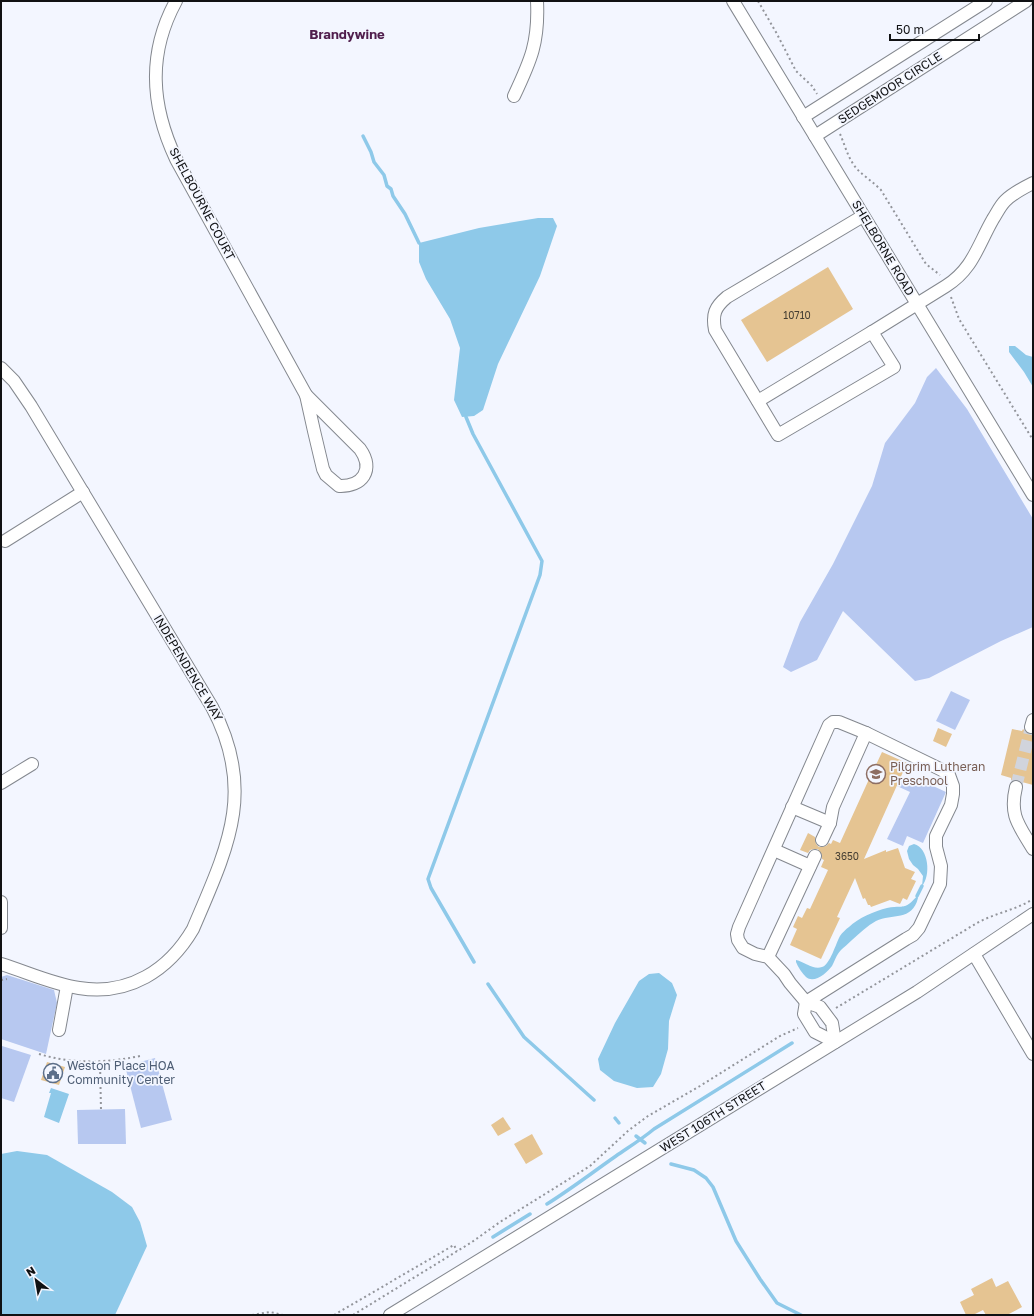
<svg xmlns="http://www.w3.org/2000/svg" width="1034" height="1316" font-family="'Golos Text',sans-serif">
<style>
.green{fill:#b7c8f0}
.water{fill:#8ec9e9}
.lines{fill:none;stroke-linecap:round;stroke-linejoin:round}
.stream{stroke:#8ec9e9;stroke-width:3.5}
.building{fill:#e5c492}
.minor-tunnel{stroke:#d1d4dc;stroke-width:12;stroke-dasharray:12 6;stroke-linecap:butt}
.minor-casing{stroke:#84888f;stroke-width:14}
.path{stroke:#93959b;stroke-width:2;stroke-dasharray:2 3;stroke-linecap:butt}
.minor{stroke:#fff;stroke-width:12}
.labels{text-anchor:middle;stroke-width:3.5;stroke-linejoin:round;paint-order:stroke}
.number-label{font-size:10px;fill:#453e33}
.street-label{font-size:12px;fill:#101113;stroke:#f3f6ff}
.education-label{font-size:12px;fill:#785e54;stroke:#f3f6ff;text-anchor:start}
.service-label{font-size:12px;fill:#4e5e75;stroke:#f3f6ff;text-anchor:start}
.neighbourhood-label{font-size:13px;font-weight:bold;fill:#501e4d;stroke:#f3f6ff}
</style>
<rect width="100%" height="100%" fill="#f3f6ff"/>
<g class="green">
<path d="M936,368L967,409L1033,519V627L1001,641L929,678L915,681L843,611L817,660L791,672L783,667L800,622L833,564L872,486L885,443L915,403L927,377Z"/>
<path d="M951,691L970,700L955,730L936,721Z"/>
<path d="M901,777L913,783L916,778L946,792L923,843L907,836L903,846L887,839L910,792L897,786Z"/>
<path d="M7,975L54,990L57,1003L46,1054L1,1039V977Z"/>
<path d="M2,1046L31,1055L14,1102L1,1098V1050Z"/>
<path d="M155,1058L172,1120L141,1128L125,1066Z"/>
<path d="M125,1109L126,1144H78L77,1110Z"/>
</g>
<g class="water">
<path d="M538,218H553L557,226L540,276L498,364L483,410L474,416L462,417L454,400L460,348L450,319L426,279L419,262V243L479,228Z"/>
<path d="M1009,346H1015L1026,355L1033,357V387L1024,372L1009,352Z"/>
<path d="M914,844C929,848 931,876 922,886L923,876L918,869L913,865L909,859L907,851L909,846Z"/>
<path d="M917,896L918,898C912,922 892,913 876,921C867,926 860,933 852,940C848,944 844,947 841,950C836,955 835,961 832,966C827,973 814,984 806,977C802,973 798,967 796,962V960C805,962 813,970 822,967C830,965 836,943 840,936C842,933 846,929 849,927C858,918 875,911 887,908C904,904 903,912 917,896Z"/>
<path d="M659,973L672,983L677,995L669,1021L668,1049L661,1074L653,1087L637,1088L614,1081L600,1070L598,1059L615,1023L639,981L649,974Z"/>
<path d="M51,1088L69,1094L59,1123L44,1117L51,1093H49Z"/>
<path d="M17,1151L47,1155L112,1192L132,1207L140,1222L147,1246L115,1315H1V1154Z"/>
</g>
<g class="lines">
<g class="stream">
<path d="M363,136L371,152L374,162L384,175L387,186L391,189L393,196L405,214L419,243"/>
<path d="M466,417L473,434L542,561L540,575L428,879L431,888L474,962"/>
<path d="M917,896L922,886"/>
<path d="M488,984L524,1037L594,1100"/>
<path d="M615,1118L619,1123"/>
<path d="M636,1136L645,1143"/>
<path d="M671,1164L694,1170L706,1178L713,1187L736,1241L760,1279L777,1303L801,1315"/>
<path d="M547,1204C571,1189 593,1172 616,1156C629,1147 642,1139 654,1129L792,1043"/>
<path d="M493,1237L530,1214"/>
</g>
</g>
<g class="building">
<path d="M828,267L853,309L767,362L741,320Z"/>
<path d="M938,728L952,734L946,747L933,741Z"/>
<path d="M1012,729L1022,731L1023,729L1024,730L1029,734H1033V785L1022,782L1018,780H1011V778L1001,775Z"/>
<path d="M882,752L907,763L864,859L886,850V852L898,848L905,868L915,872L911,879L916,881L907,900L903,898L900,904L890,900L871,907L870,905H868L865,898L863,899L855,878L837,917L840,918L821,959L790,945L797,929L793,927L798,916L802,918L807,908L810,909L828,870L821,867L824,860L822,859V855L818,849H814L810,850L808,853L800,850L808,833L815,837L816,844L819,847L826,846L829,843L831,844L833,840L840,843L870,777L866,775L871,765L875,767Z"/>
<path d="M47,1062L65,1067L59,1085L41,1080Z"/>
<path d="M503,1117L511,1129L498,1136L491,1125Z"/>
<path d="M532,1134L543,1154L526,1164L514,1144Z"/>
<path d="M992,1278L996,1287L1008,1281L1022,1307L1007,1315H986L983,1310L973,1315H966L960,1302L974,1295L971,1289Z"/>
</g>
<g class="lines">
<path class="minor-tunnel" d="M1016,787L1031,727"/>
<defs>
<g id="minor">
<path d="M176,1C147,54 151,106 176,159L306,395"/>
<path d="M733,1L1033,495"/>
<path d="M514,96C531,60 539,42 537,1"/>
<path d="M803,117L986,1"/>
<path d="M815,136L1026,1"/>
<path d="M863,216L727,297C715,307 712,314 715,330L778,435L894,367L872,332L946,286C973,269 978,245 993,219C997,213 1000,206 1005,201C1013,193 1023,188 1033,183"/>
<path d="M1,368L14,381L31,406L212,707C257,791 227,849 193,929C169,970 129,996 79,988C52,984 27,972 1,964"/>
<path d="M306,395L360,449C375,470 362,487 339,486L326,475L323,469L314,431Z"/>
<path d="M758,401L872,332"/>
<path d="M5,541L83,492"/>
<path d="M1031,727L1033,720"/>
<path d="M1,783L32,764"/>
<path d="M1016,787C1009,816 1019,825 1033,849"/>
<path d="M792,807L830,823"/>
<path d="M822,840L830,823L833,807L866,733"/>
<path d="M774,850L810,866"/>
<path d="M1,902V928"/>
<path d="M974,954L1033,1054"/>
<path d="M768,957L815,856"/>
<path d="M806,1002L906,939L913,935L919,928L940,884L941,866L936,847V836L951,805L953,794V786L949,775L942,770L866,733L839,722H833L829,725L739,927L737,934L738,940L743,948L755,954L768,957L784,974L790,983L806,1002L820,1007L832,1023L835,1042"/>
<path d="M806,1002L804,1014L815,1032L835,1042"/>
<path d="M59,1030L67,986"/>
<path d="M390,1315L917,992L1033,914"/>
</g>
</defs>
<use href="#minor" class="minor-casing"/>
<g class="path">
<path d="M758,1L777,34L796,71L812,86L817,94"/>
<path d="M840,134C845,145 848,159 857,169C864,176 873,182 881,190L926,264L940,275"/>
<path d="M951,297L959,319L1033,440"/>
<path d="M1,980L7,979"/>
<path d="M836,1008L977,923C995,913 1016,910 1033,899"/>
<path d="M39,1054C72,1064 106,1063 140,1056"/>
<path d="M100,1062L101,1110"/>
<path d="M252,1315L270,1312L283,1315"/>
<path d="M334,1315L454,1245L457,1251"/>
<path d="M353,1315L472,1242L500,1222L590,1166L629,1130L648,1116L700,1086L780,1036L798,1028"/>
</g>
<use href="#minor" class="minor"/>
</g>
<defs>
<symbol id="school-ring" viewBox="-11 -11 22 22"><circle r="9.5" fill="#f3f6ff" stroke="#8d6e63" stroke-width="1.5"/><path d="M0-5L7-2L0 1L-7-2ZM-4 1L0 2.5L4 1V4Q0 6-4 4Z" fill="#8d6e63"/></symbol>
<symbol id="civic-ring" viewBox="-11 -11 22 22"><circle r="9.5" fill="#f3f6ff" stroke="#5c6f8a" stroke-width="1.5"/><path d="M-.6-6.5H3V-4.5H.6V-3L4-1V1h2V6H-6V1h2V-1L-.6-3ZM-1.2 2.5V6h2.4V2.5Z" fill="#5c6f8a"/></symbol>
</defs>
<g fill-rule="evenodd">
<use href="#school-ring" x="865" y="763" width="22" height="22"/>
<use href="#civic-ring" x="42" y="1062" width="22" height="22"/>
</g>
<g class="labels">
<g class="number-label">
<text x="797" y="319">10710</text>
<text x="847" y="860">3650</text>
</g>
<g class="street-label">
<text transform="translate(890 88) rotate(-33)" y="4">SEDGEMOOR CIRCLE</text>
<text transform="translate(202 204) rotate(62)" y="4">SHELBOURNE COURT</text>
<text transform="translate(883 248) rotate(59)" y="4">SHELBORNE ROAD</text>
<text transform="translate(188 668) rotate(59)" y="4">INDEPENDENCE WAY</text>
<text transform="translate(713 1117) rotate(-32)" y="4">WEST 106TH STREET</text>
</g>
<g class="education-label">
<text x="890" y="771">Pilgrim Lutheran<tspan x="890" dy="14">Preschool</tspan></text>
</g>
<g class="service-label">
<text x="67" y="1070">Weston Place HOA<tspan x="67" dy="14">Community Center</tspan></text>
</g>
<g class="neighbourhood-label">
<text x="347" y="39">Brandywine</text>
</g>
</g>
<rect width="1034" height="1316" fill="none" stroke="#101113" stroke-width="4"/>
<g transform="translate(36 1280) rotate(329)" stroke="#f3f6ff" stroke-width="3" paint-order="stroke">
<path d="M0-3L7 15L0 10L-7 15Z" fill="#101113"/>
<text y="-6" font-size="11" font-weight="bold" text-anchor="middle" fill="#101113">N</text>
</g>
<path d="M890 34v6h89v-6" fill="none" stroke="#101113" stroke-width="2"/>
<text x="896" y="34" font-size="12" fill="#101113" stroke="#f3f6ff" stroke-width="3" paint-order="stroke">50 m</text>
</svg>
